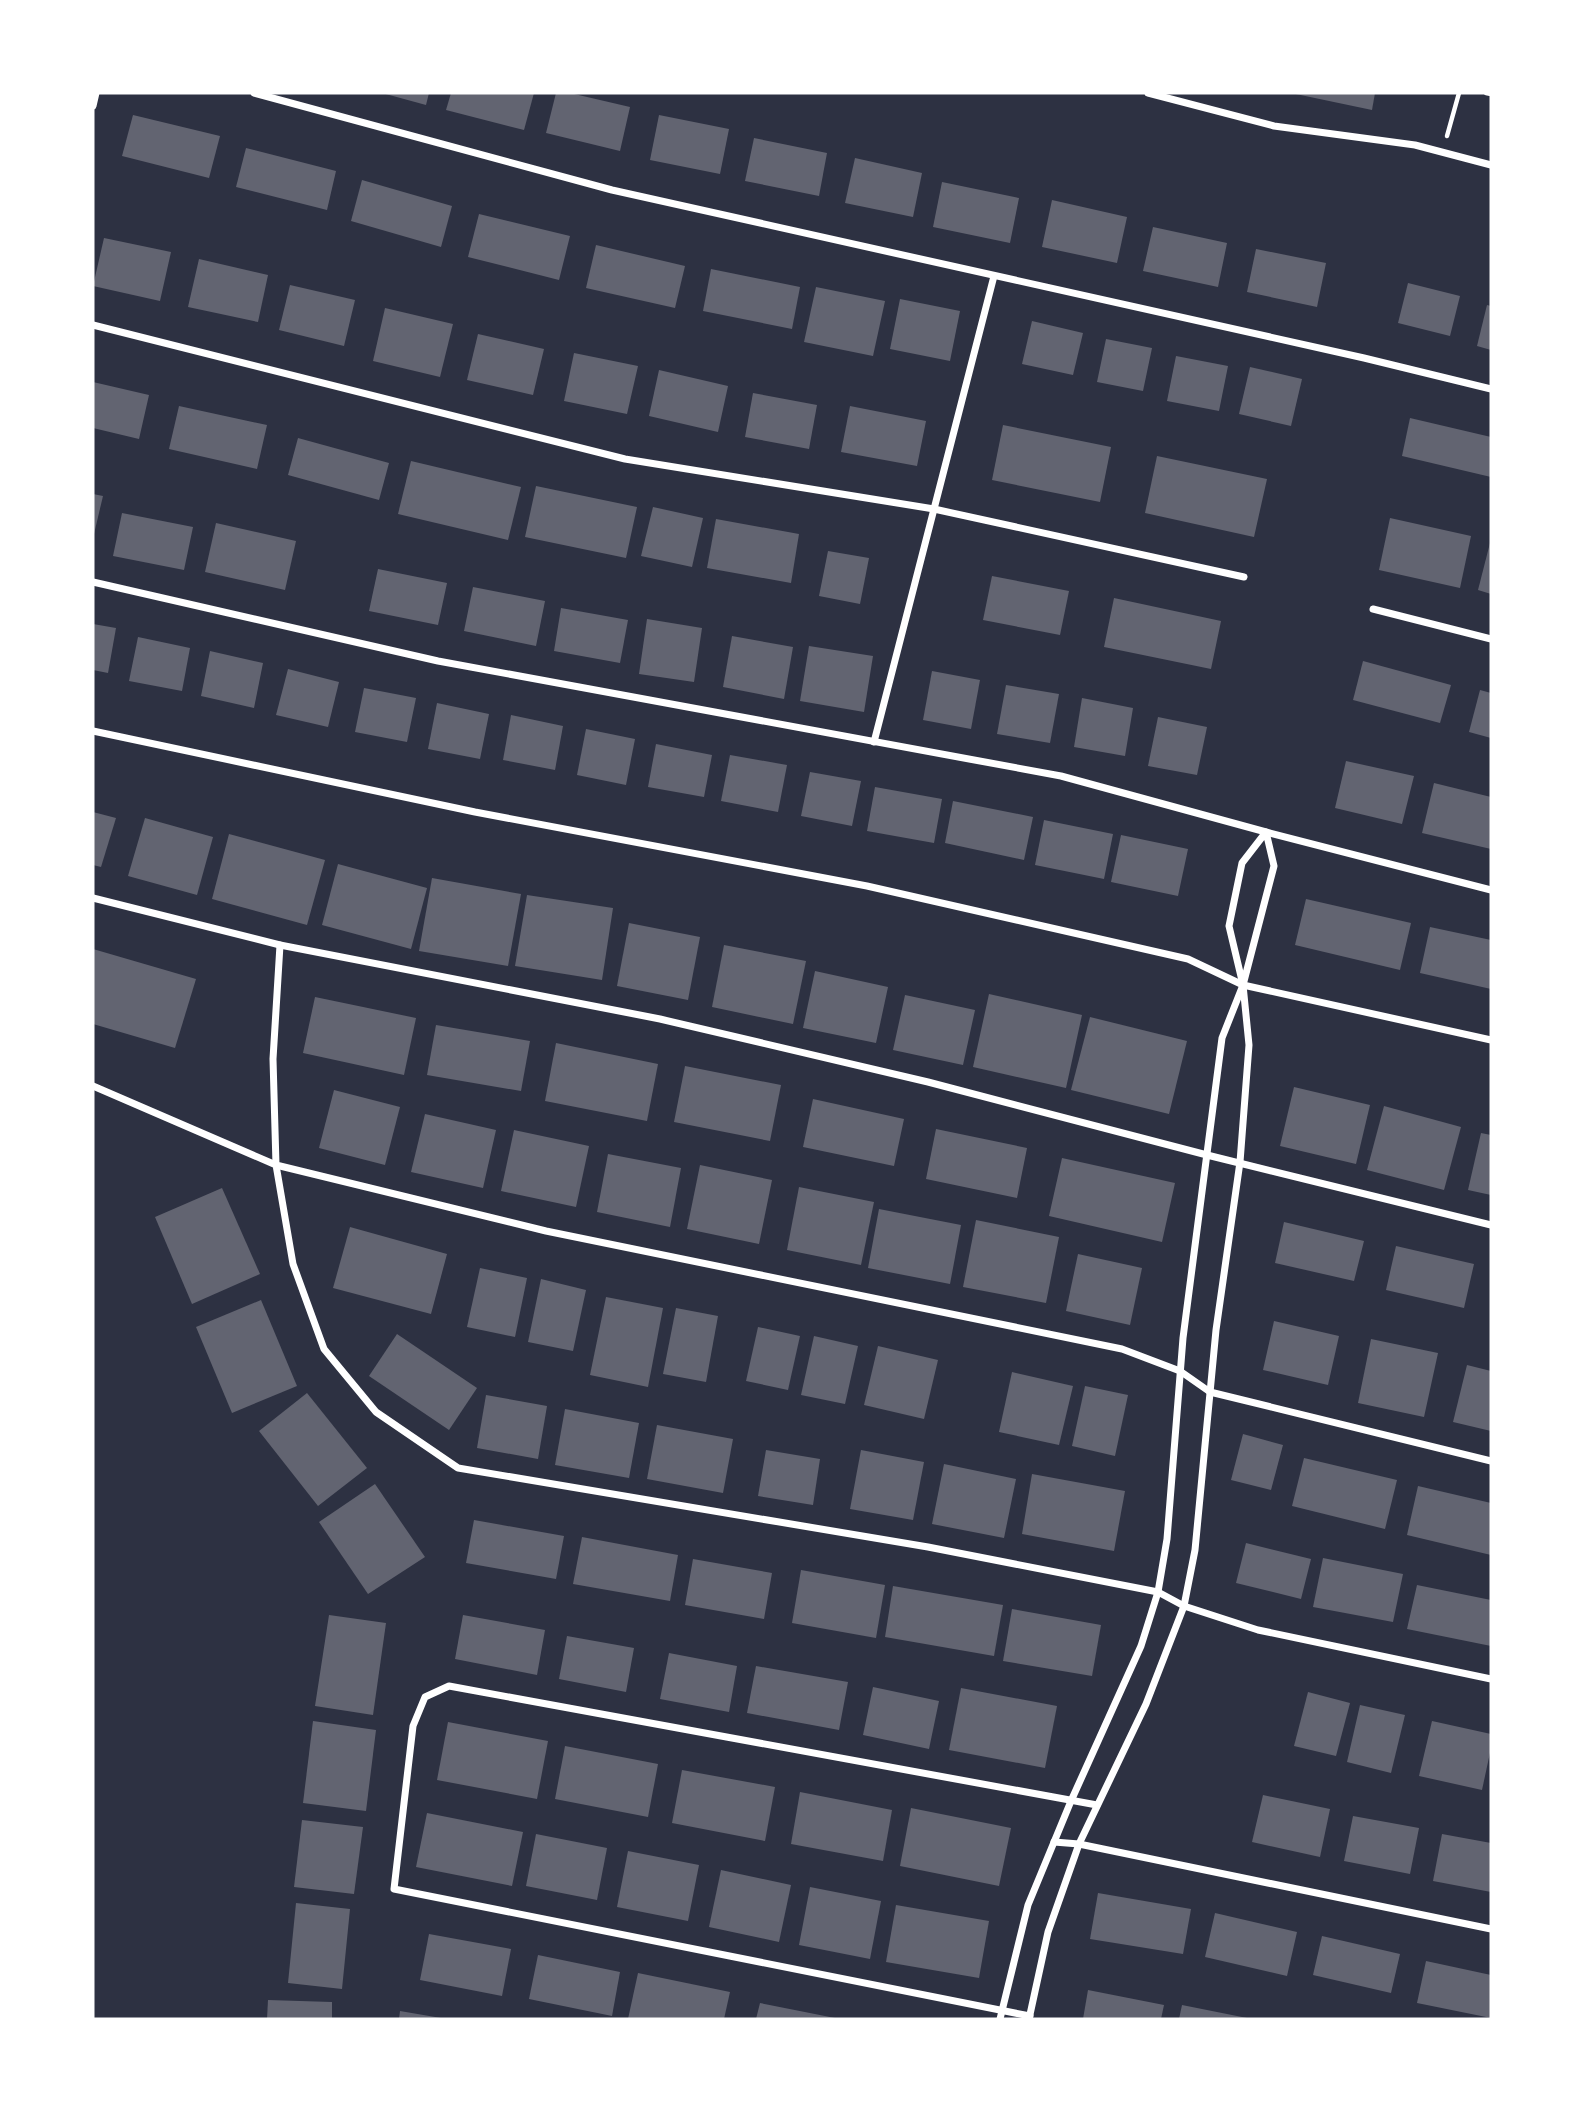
<svg xmlns="http://www.w3.org/2000/svg" width="1584" height="2112" font-family="'Libre Baskerville',serif">
<style>
.building{fill:#626471}
.lines{fill:none;stroke-linecap:round;stroke-linejoin:round}
.path{stroke:#fff;stroke-width:4.5}
.minor{stroke:#fff;stroke-width:7}
</style>
<rect width="100%" height="100%" fill="#2d3142"/>
<g class="building">
<path d="M382,93H429L426,105Z"/>
<path d="M451,93H534L524,130L446,110Z"/>
<path d="M556,93H570L630,107L620,151L546,133Z"/>
<path d="M1291,93H1375L1372,110Z"/>
<path d="M133,115L220,136L209,178L122,156Z"/>
<path d="M659,115L729,129L720,174L650,160Z"/>
<path d="M754,138L827,153L819,196L745,181Z"/>
<path d="M246,148L336,171L327,210L236,187Z"/>
<path d="M855,158L922,173L913,217L845,203Z"/>
<path d="M362,180L452,206L441,247L351,221Z"/>
<path d="M942,182L1019,198L1010,243L933,227Z"/>
<path d="M1052,200L1127,217L1117,263L1042,247Z"/>
<path d="M479,214L570,236L559,280L468,257Z"/>
<path d="M1153,227L1227,243L1218,287L1143,271Z"/>
<path d="M104,238L171,252L160,301L93,286Z"/>
<path d="M596,245L685,266L675,308L586,288Z"/>
<path d="M1256,249L1326,263L1317,307L1247,292Z"/>
<path d="M199,259L268,275L258,322L188,307Z"/>
<path d="M711,269L800,287L792,329L703,311Z"/>
<path d="M1408,283L1460,296L1450,336L1398,323Z"/>
<path d="M290,285L355,300L344,346L279,330Z"/>
<path d="M816,287L885,301L873,356L804,342Z"/>
<path d="M900,299L960,311L950,361L890,349Z"/>
<path d="M1487,305L1491,306V350L1477,346Z"/>
<path d="M385,308L453,324L440,377L373,361Z"/>
<path d="M1032,321L1083,333L1073,375L1022,364Z"/>
<path d="M478,334L544,349L533,395L467,380Z"/>
<path d="M1106,339L1152,348L1143,391L1097,382Z"/>
<path d="M574,353L638,366L627,414L564,401Z"/>
<path d="M1176,356L1228,366L1219,411L1167,401Z"/>
<path d="M1250,367L1302,379L1291,426L1239,414Z"/>
<path d="M659,370L728,386L718,432L649,416Z"/>
<path d="M93,382L149,395L139,439L93,428Z"/>
<path d="M753,393L817,405L809,449L745,437Z"/>
<path d="M179,406L267,425L257,469L169,449Z"/>
<path d="M850,406L926,421L917,466L841,452Z"/>
<path d="M1410,418L1491,437V477L1402,456Z"/>
<path d="M1003,425L1111,447L1100,502L992,480Z"/>
<path d="M298,438L389,463L379,500L288,475Z"/>
<path d="M1157,456L1267,479L1254,537L1145,513Z"/>
<path d="M411,461L521,487L508,540L398,514Z"/>
<path d="M536,486L637,507L626,558L525,537Z"/>
<path d="M93,494L103,496L94,534H93Z"/>
<path d="M653,507L703,518L692,567L641,556Z"/>
<path d="M122,513L193,527L184,570L113,556Z"/>
<path d="M1390,518L1471,536L1460,588L1379,570Z"/>
<path d="M716,519L799,534L791,583L707,568Z"/>
<path d="M216,523L296,541L285,590L205,572Z"/>
<path d="M1490,543H1491V594L1478,590Z"/>
<path d="M828,551L869,558L860,604L819,596Z"/>
<path d="M378,569L447,583L438,625L369,611Z"/>
<path d="M992,576L1069,591L1060,635L983,620Z"/>
<path d="M473,587L545,601L536,646L464,631Z"/>
<path d="M1114,598L1221,621L1211,669L1104,647Z"/>
<path d="M561,608L628,620L620,663L554,651Z"/>
<path d="M647,619L702,628L694,682L639,674Z"/>
<path d="M93,624L116,628L108,673L93,670Z"/>
<path d="M732,636L793,647L784,699L723,687Z"/>
<path d="M138,637L190,648L182,691L129,681Z"/>
<path d="M809,646L873,656L864,712L800,701Z"/>
<path d="M210,651L263,663L254,708L201,696Z"/>
<path d="M1363,661L1451,685L1440,723L1353,700Z"/>
<path d="M288,669L339,682L328,727L276,715Z"/>
<path d="M932,671L980,680L971,729L923,720Z"/>
<path d="M1006,685L1059,694L1050,743L997,734Z"/>
<path d="M364,688L416,698L407,742L355,732Z"/>
<path d="M1480,690L1491,693V738L1469,732Z"/>
<path d="M1082,698L1133,708L1125,756L1074,747Z"/>
<path d="M437,703L489,714L480,759L428,749Z"/>
<path d="M511,715L563,726L555,770L503,760Z"/>
<path d="M1158,717L1207,727L1197,775L1148,766Z"/>
<path d="M586,729L635,739L626,785L577,775Z"/>
<path d="M656,744L712,755L704,797L648,787Z"/>
<path d="M730,755L787,765L778,812L721,801Z"/>
<path d="M1346,761L1414,776L1402,824L1335,808Z"/>
<path d="M810,772L861,781L852,826L801,816Z"/>
<path d="M1434,783L1491,797V849L1422,833Z"/>
<path d="M875,787L942,799L934,843L867,831Z"/>
<path d="M953,801L1033,817L1024,860L945,843Z"/>
<path d="M93,812L116,818L101,867L93,865Z"/>
<path d="M145,818L213,837L197,895L128,876Z"/>
<path d="M1044,820L1113,834L1104,879L1035,865Z"/>
<path d="M229,834L325,860L307,925L212,899Z"/>
<path d="M1121,835L1188,849L1178,896L1111,882Z"/>
<path d="M338,864L427,888L411,949L322,925Z"/>
<path d="M432,878L521,894L508,966L419,951Z"/>
<path d="M527,895L613,908L602,980L515,966Z"/>
<path d="M1306,899L1411,923L1400,970L1295,945Z"/>
<path d="M629,923L700,937L688,1000L617,986Z"/>
<path d="M1430,927L1491,940V989L1420,973Z"/>
<path d="M724,945L806,961L793,1024L712,1007Z"/>
<path d="M93,949L196,979L175,1048L93,1024Z"/>
<path d="M815,971L888,987L876,1043L803,1028Z"/>
<path d="M989,994L1082,1015L1066,1088L973,1067Z"/>
<path d="M905,995L975,1010L963,1065L893,1050Z"/>
<path d="M315,997L416,1018L404,1075L303,1053Z"/>
<path d="M1090,1017L1187,1041L1169,1114L1071,1090Z"/>
<path d="M436,1025L530,1041L521,1091L427,1075Z"/>
<path d="M556,1043L658,1064L647,1121L545,1101Z"/>
<path d="M685,1066L781,1085L770,1141L674,1122Z"/>
<path d="M1294,1087L1370,1105L1356,1164L1280,1146Z"/>
<path d="M334,1090L400,1107L385,1165L319,1148Z"/>
<path d="M813,1099L904,1119L894,1166L803,1147Z"/>
<path d="M1384,1106L1461,1127L1444,1190L1367,1170Z"/>
<path d="M425,1114L496,1130L483,1188L411,1172Z"/>
<path d="M936,1129L1027,1148L1017,1198L926,1179Z"/>
<path d="M514,1130L589,1146L576,1207L501,1191Z"/>
<path d="M1481,1133L1491,1135V1195L1468,1190Z"/>
<path d="M608,1154L681,1168L670,1227L597,1212Z"/>
<path d="M1062,1158L1175,1183L1162,1242L1049,1216Z"/>
<path d="M700,1165L772,1180L759,1244L687,1229Z"/>
<path d="M799,1187L874,1202L861,1265L787,1250Z"/>
<path d="M222,1188L260,1274L192,1304L155,1217Z"/>
<path d="M879,1209L961,1225L950,1284L868,1268Z"/>
<path d="M976,1220L1059,1237L1046,1303L963,1287Z"/>
<path d="M1284,1222L1364,1241L1354,1281L1275,1263Z"/>
<path d="M350,1227L447,1254L431,1314L333,1288Z"/>
<path d="M1396,1246L1474,1264L1464,1308L1386,1290Z"/>
<path d="M1078,1254L1142,1268L1130,1325L1066,1311Z"/>
<path d="M480,1268L527,1278L515,1337L467,1327Z"/>
<path d="M541,1279L586,1290L573,1351L528,1342Z"/>
<path d="M606,1297L663,1308L648,1387L590,1375Z"/>
<path d="M261,1300L297,1386L232,1413L196,1327Z"/>
<path d="M676,1308L718,1316L706,1382L663,1374Z"/>
<path d="M1274,1321L1339,1336L1328,1385L1263,1370Z"/>
<path d="M758,1327L800,1336L788,1390L746,1381Z"/>
<path d="M397,1334L477,1388L449,1430L369,1376Z"/>
<path d="M814,1336L858,1346L845,1404L801,1395Z"/>
<path d="M1371,1339L1438,1353L1424,1417L1358,1403Z"/>
<path d="M878,1346L938,1360L924,1419L864,1405Z"/>
<path d="M1467,1365L1491,1371V1431L1453,1422Z"/>
<path d="M1012,1372L1073,1386L1059,1445L999,1432Z"/>
<path d="M1085,1386L1128,1395L1115,1456L1072,1446Z"/>
<path d="M307,1393L367,1468L318,1506L259,1431Z"/>
<path d="M486,1395L547,1406L538,1459L477,1448Z"/>
<path d="M565,1409L639,1423L629,1478L555,1465Z"/>
<path d="M657,1425L733,1439L723,1493L647,1479Z"/>
<path d="M1243,1434L1283,1445L1271,1490L1231,1480Z"/>
<path d="M766,1450L820,1459L813,1505L758,1496Z"/>
<path d="M861,1450L924,1462L913,1520L850,1509Z"/>
<path d="M1304,1458L1397,1480L1385,1529L1292,1506Z"/>
<path d="M944,1464L1016,1479L1004,1538L932,1524Z"/>
<path d="M1032,1474L1125,1491L1114,1551L1022,1534Z"/>
<path d="M375,1484L425,1557L368,1594L319,1522Z"/>
<path d="M1418,1486L1491,1503V1555L1407,1535Z"/>
<path d="M474,1520L564,1536L556,1579L466,1563Z"/>
<path d="M582,1537L678,1555L670,1601L573,1584Z"/>
<path d="M1246,1543L1311,1559L1301,1599L1236,1583Z"/>
<path d="M1323,1558L1403,1574L1393,1622L1313,1607Z"/>
<path d="M693,1559L772,1573L764,1619L685,1605Z"/>
<path d="M801,1570L885,1585L876,1638L792,1623Z"/>
<path d="M1417,1585L1491,1600V1646L1407,1629Z"/>
<path d="M893,1586L1003,1605L994,1656L885,1637Z"/>
<path d="M1012,1609L1101,1625L1092,1676L1003,1661Z"/>
<path d="M329,1615L386,1623L373,1715L315,1706Z"/>
<path d="M463,1615L545,1630L537,1675L455,1659Z"/>
<path d="M567,1636L634,1648L626,1692L559,1679Z"/>
<path d="M669,1653L737,1666L729,1712L660,1699Z"/>
<path d="M756,1666L848,1682L839,1730L747,1713Z"/>
<path d="M873,1687L939,1701L929,1749L863,1735Z"/>
<path d="M961,1688L1057,1706L1045,1768L949,1750Z"/>
<path d="M1308,1692L1350,1703L1336,1756L1294,1746Z"/>
<path d="M1360,1705L1405,1715L1391,1773L1347,1762Z"/>
<path d="M313,1721L376,1730L366,1811L303,1803Z"/>
<path d="M1432,1721L1491,1734V1748L1482,1790L1419,1776Z"/>
<path d="M448,1722L548,1741L537,1799L437,1780Z"/>
<path d="M565,1746L658,1764L648,1817L555,1799Z"/>
<path d="M682,1770L775,1787L765,1841L672,1823Z"/>
<path d="M800,1792L892,1810L883,1861L791,1844Z"/>
<path d="M1263,1795L1330,1809L1320,1857L1252,1842Z"/>
<path d="M911,1808L1011,1828L999,1886L900,1866Z"/>
<path d="M427,1813L523,1832L512,1886L416,1867Z"/>
<path d="M1353,1816L1419,1828L1410,1874L1344,1861Z"/>
<path d="M302,1820L363,1827L354,1894L294,1887Z"/>
<path d="M536,1834L607,1848L597,1900L526,1886Z"/>
<path d="M1442,1834L1491,1843V1892L1433,1881Z"/>
<path d="M628,1851L699,1865L688,1921L617,1907Z"/>
<path d="M721,1870L791,1885L779,1942L709,1927Z"/>
<path d="M810,1887L881,1901L870,1959L799,1945Z"/>
<path d="M1098,1893L1191,1909L1183,1954L1090,1939Z"/>
<path d="M296,1903L350,1909L342,1989L288,1983Z"/>
<path d="M896,1905L989,1921L979,1978L886,1962Z"/>
<path d="M1215,1913L1297,1932L1287,1976L1205,1957Z"/>
<path d="M429,1934L511,1949L502,1996L420,1980Z"/>
<path d="M1322,1936L1400,1954L1391,1993L1313,1975Z"/>
<path d="M538,1955L620,1972L612,2016L529,1999Z"/>
<path d="M1426,1961L1491,1975V2018L1417,2003Z"/>
<path d="M638,1973L730,1992L724,2019H628Z"/>
<path d="M1088,1990L1164,2005L1161,2019H1083Z"/>
<path d="M268,2000L332,2002V2019H267Z"/>
<path d="M760,2003L835,2018V2019H756Z"/>
<path d="M1182,2005L1247,2018V2019H1179Z"/>
<path d="M400,2011L441,2018V2019H399Z"/>
</g>
<g class="lines">
<g class="path">
<path d="M1486,93L1491,94"/>
<path d="M1447,136L1459,93"/>
</g>
<g class="minor">
<path d="M254,93L612,190L1364,358L1491,389"/>
<path d="M1148,93L1274,126L1415,145L1491,165"/>
<path d="M93,106L96,93"/>
<path d="M93,325L625,459L934,509L1244,577"/>
<path d="M93,582L438,661L1061,776L1266,832L1491,890"/>
<path d="M1373,609L1491,639"/>
<path d="M93,731L475,812L867,886L1188,959L1243,985L1491,1040"/>
<path d="M874,742L994,276"/>
<path d="M93,898L280,945L660,1019L928,1082L1207,1155L1491,1225"/>
<path d="M280,945L273,1059L276,1165L546,1231L1122,1349L1180,1371L1210,1392L1491,1461"/>
<path d="M93,1086L276,1165L293,1264L324,1349L376,1412L458,1468L928,1547L1158,1592L1184,1606L1258,1630L1491,1679"/>
<path d="M1054,1842L1079,1844L1491,1929"/>
<path d="M1030,2016L394,1889L413,1726L425,1697L449,1686L1097,1805"/>
<path d="M1000,2019L1028,1905L1071,1801L1141,1646L1158,1592L1167,1539L1183,1338L1222,1038L1243,985L1274,866L1266,832L1242,863L1229,926L1243,985L1249,1045L1240,1162L1216,1330L1195,1550L1184,1606L1146,1704L1079,1844L1048,1932L1029,2019"/>
</g>
</g>
<rect width="1584" height="2112" fill="none" stroke="#ffffff" stroke-width="189"/>
</svg>
